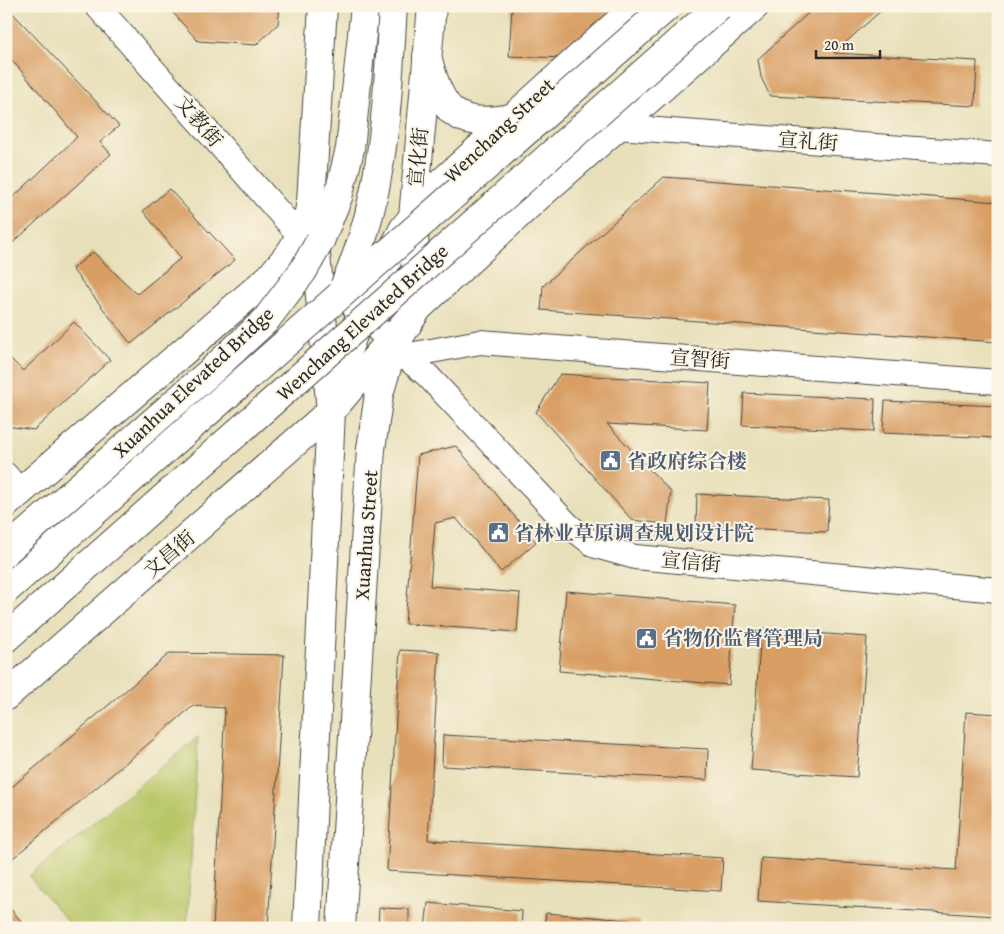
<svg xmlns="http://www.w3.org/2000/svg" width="1004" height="934" font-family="'Gentium Book Plus','Noto Serif SC',serif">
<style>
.green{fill:#bac769;stroke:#72794a}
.building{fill:#d89e64}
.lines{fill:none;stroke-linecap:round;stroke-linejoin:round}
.tertiary-casing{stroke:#474640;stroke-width:26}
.primary-casing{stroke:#474640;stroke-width:30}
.trunk-casing{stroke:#474640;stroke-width:30}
.tertiary{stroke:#fff;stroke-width:24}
.primary{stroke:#fff;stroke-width:28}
.trunk{stroke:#fff;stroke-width:28}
.trunk-bridge-casing{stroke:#474640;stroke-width:30;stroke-linecap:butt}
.trunk-bridge{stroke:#fff;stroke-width:28}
.labels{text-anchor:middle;stroke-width:4;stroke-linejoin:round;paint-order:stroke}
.street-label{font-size:20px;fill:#2b2b2b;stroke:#fcf5e5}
.service-label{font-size:20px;font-weight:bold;fill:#4e5e75;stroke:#fcf5e5;text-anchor:start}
</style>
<rect width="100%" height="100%" fill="#fcf5e5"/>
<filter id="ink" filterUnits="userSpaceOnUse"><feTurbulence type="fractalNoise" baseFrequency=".02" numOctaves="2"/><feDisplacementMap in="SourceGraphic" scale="10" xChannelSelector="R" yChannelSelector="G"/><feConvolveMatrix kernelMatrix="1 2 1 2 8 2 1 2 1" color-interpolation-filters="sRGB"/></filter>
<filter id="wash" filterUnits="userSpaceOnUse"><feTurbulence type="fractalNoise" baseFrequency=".0096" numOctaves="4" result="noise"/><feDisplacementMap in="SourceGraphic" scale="20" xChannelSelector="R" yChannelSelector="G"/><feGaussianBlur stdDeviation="1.12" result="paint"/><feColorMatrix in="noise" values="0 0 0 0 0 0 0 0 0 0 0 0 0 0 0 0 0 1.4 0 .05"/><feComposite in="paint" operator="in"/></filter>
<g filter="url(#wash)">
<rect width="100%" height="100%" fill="#e8e0ba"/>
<path class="green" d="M198,737L187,928H73L29,876Z"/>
<g id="blocks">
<g class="building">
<path d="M6,6L119,126L100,142L111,154L6,249V204L77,137L6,53Z"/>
<path d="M167,6H280L278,24L256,45L198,41Z"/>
<path d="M512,6H620L565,58L509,56Z"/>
<path d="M816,6H886L834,53L977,61L975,106L770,96L761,77L758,59Z"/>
<path d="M664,177L998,202V342L541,310L543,286Z"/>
<path d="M169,189L235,260L131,344L72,269L93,252L137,294L181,258L143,211Z"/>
<path d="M74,322L110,360L34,430L6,426V354L23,371Z"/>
<path d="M560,374L710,383L707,430L607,424L671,492L667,524L632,520L536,412Z"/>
<path d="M744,393L875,399L874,431L742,425Z"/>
<path d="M885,401L998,406V438L883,433Z"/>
<path d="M456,446L536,542L501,572L456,518L435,523L430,586L520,593L517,632L405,624L418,455Z"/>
<path d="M697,494L829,500L827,532L696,526Z"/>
<path d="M566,591L735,605L729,685L559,671Z"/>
<path d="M761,629L867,637L857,777L751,770Z"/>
<path d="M400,650L439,652L428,840L723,858L721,891L387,871Z"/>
<path d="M170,653L284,655L268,928H213L225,708L193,706L6,864V792Z"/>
<path d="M966,712L998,714V880L995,916L758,901L761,858L956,870Z"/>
<path d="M443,735L708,749L707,780L442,766Z"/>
<path d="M428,903L522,911L521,928H425Z"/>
<path d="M6,904L27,928H6Z"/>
<path d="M379,908L409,909V928H378Z"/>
<path d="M546,913L640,921V928H544Z"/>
</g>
</g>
</g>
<g filter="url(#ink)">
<use href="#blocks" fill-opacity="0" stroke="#474640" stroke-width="1"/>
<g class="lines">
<defs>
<g id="tertiary">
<path d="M97,6L300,236"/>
<path d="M617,127L998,155"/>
<path d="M354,307L390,341L393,347L427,375L569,526L596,546L635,557L998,590"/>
<path d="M404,356L480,342L998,382"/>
<path d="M6,475L20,492"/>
</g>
<g id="primary">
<path d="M427,56C441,109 452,129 511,118"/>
<path d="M307,928L331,411L337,379L364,305L404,228L443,181L636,6"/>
<path d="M341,928L371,449L379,394L393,347L418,308L533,201L755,6"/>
</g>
<g id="trunk">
<path d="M314,234L331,411"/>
<path d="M320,241L338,197L350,149L365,6"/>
<path d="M6,504L270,277L290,253L306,227L311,202L323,6"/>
<path d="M6,638L238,432"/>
<path d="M6,696L331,411L418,308L413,217L432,6"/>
</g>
</defs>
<use href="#tertiary" class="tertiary-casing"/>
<use href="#primary" class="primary-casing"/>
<use href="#trunk" class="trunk-casing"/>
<use href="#tertiary" class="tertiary"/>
<use href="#primary" class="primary"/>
<use href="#trunk" class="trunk"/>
<defs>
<g id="trunk-bridge">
<path d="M344,287C385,196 387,104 393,6"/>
<path d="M238,432L719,6"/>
<path d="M6,551L210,372L265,321L303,271L320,241"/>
<path d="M6,590L668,6"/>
</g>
</defs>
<use href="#trunk-bridge" class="trunk-bridge-casing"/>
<use href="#trunk-bridge" class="trunk-bridge"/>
</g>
</g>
<defs>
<symbol id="civic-square" viewBox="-11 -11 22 22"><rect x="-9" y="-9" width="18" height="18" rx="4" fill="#5c6f8a" stroke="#fcf5e5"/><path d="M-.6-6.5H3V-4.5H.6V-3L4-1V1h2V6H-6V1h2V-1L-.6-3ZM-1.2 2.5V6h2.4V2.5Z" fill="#fff"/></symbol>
</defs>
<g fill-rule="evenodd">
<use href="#civic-square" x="598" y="448" width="25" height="25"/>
<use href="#civic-square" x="486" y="520" width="25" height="25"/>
<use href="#civic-square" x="634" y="626" width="25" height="25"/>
</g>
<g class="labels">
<g class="street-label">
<text transform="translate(199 121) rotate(49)" y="7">文教街</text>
<text transform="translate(499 130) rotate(-43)" y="7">Wenchang Street</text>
<text transform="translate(808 141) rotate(4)" y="7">宣礼街</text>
<text transform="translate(418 157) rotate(-85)" y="7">宣化街</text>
<text transform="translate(362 322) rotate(-42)" y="7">Wenchang Elevated Bridge</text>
<text transform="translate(700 359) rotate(4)" y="7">宣智街</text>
<text transform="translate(193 382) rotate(-43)" y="7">Xuanhua Elevated Bridge</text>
<text transform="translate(366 535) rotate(-86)" y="7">Xuanhua Street</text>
<text transform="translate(169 554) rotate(-41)" y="7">文昌街</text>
<text transform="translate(691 562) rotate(5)" y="7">宣信街</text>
</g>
<g class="service-label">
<text x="627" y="468">省政府综合楼</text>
<text x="514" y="540">省林业草原调查规划设计院</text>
<text x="663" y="645">省物价监督管理局</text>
</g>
</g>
<rect width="1004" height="934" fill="none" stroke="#fcf5e5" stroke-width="25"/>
<path d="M816 50v8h64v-8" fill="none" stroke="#2b2b2b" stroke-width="2.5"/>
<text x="824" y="50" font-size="15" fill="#2b2b2b" stroke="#fcf5e5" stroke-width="4" paint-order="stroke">20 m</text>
</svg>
